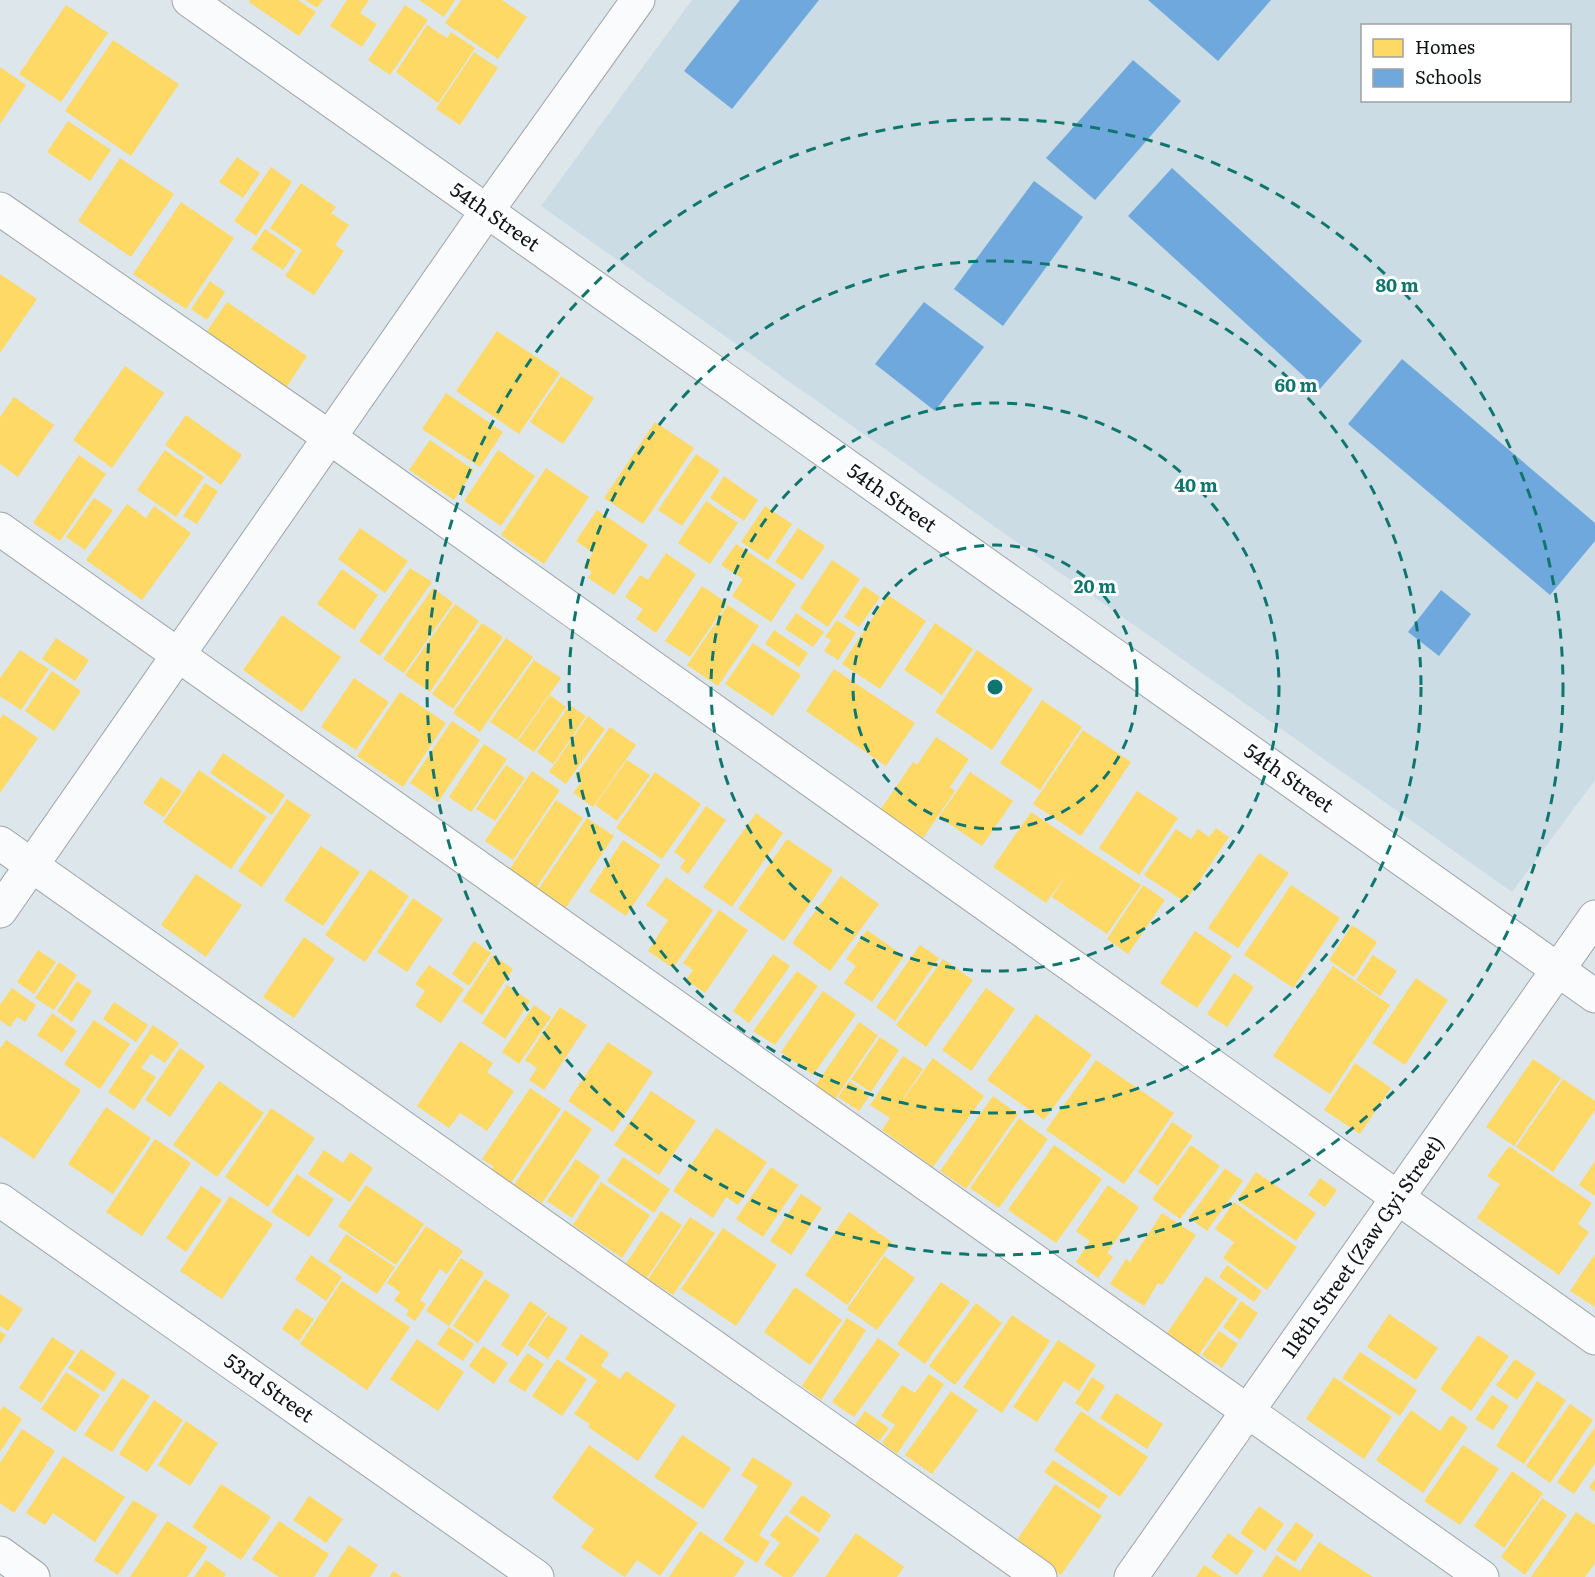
<svg xmlns="http://www.w3.org/2000/svg" width="1595" height="1577" font-family="Literata,serif">
<style>
.built{fill:#cbdce5;fill-rule:evenodd}
.homes{fill:#ffd966}
.schools{fill:#6fa8dc}
.lines{fill:none;stroke-linecap:round;stroke-linejoin:round}
.minor-casing{stroke:#9ea5a9;stroke-width:35}
.minor{stroke:#fafbfc;stroke-width:33}
.ring{fill:none;stroke:#0f766e;stroke-width:3;stroke-dasharray:10 8}
.labels{text-anchor:middle;stroke-width:6;stroke-linejoin:round;paint-order:stroke}
.street-label{font-size:20px;fill:#0e1417;stroke:#fff}
.centre{fill:#0f766e;stroke:#fff;stroke-width:3}
.ring-label{font-size:18px;text-anchor:middle;font-weight:bold;fill:#0f766e;stroke:#fff;stroke-width:6;stroke-linejoin:round;paint-order:stroke}
</style>
<rect width="100%" height="100%" fill="#dde6eb"/>
<path class="built" d="M692,0H1595V780L1512,892L541,206ZM1362,26H1570V100H1362Z"/>
<g class="homes">
<path d="M250,0H298L316,12L299,36L249,2Z"/>
<path d="M305,0H323L317,8Z"/>
<path d="M347,0H369L360,13L377,24L362,47L330,26Z"/>
<path d="M419,0H455L444,17Z"/>
<path d="M461,0H502L527,17L498,59L445,23Z"/>
<path d="M66,5L108,33L61,102L19,74Z"/>
<path d="M405,5L428,20L390,75L368,60Z"/>
<path d="M427,25L447,38L451,32L475,48L438,103L396,72Z"/>
<path d="M113,40L179,84L131,156L65,111Z"/>
<path d="M474,52L498,68L460,125L436,109Z"/>
<path d="M0,67L26,85L0,124Z"/>
<path d="M68,121L111,150L90,181L47,152Z"/>
<path d="M237,157L260,173L243,198L219,182Z"/>
<path d="M120,158L174,194L131,257L78,221Z"/>
<path d="M271,167L292,182L256,236L234,221Z"/>
<path d="M301,183L336,207L331,213L349,225L335,245L344,251L314,295L285,276L302,250L270,228Z"/>
<path d="M181,202L234,238L186,309L133,274Z"/>
<path d="M265,229L296,251L283,270L251,249Z"/>
<path d="M0,274L37,299L0,353Z"/>
<path d="M210,281L225,292L207,320L191,309Z"/>
<path d="M227,302L307,356L286,388L205,334Z"/>
<path d="M497,331L560,373L519,434L456,391Z"/>
<path d="M125,366L164,393L112,468L73,440Z"/>
<path d="M561,376L594,398L563,444L530,422Z"/>
<path d="M446,393L503,432L480,467L422,429Z"/>
<path d="M14,397L54,425L18,477L0,464V417Z"/>
<path d="M186,415L242,455L221,485L165,445Z"/>
<path d="M655,422L694,448L643,524L604,498Z"/>
<path d="M430,440L474,470L454,500L409,470Z"/>
<path d="M165,450L204,477L176,517L137,490Z"/>
<path d="M498,450L535,476L501,526L464,501Z"/>
<path d="M696,454L720,470L682,526L658,510Z"/>
<path d="M79,455L106,474L60,541L33,523Z"/>
<path d="M546,468L589,497L544,564L501,535Z"/>
<path d="M724,476L758,500L744,521L710,498Z"/>
<path d="M205,483L218,491L197,524L183,516Z"/>
<path d="M94,498L113,510L85,550L66,537Z"/>
<path d="M706,501L738,523L710,564L678,543Z"/>
<path d="M127,504L146,518L154,506L191,533L142,600L86,560Z"/>
<path d="M765,506L792,524L768,560L741,542Z"/>
<path d="M597,510L648,545L614,595L588,578L592,572L584,566L593,553L576,541Z"/>
<path d="M360,528L408,561L385,593L338,559Z"/>
<path d="M798,528L825,546L802,580L775,562Z"/>
<path d="M736,544L796,584L771,622L732,596L743,579L721,565Z"/>
<path d="M666,553L696,574L656,633L636,619L643,609L625,597L640,575L648,580Z"/>
<path d="M832,560L860,579L828,627L800,608Z"/>
<path d="M410,568L432,582L380,656L359,641Z"/>
<path d="M342,569L378,595L354,630L317,604Z"/>
<path d="M702,586L727,603L690,657L665,641Z"/>
<path d="M864,586L880,597L859,627L844,617Z"/>
<path d="M433,588L453,603L404,673L383,659Z"/>
<path d="M888,595L926,621L880,689L842,664Z"/>
<path d="M455,604L479,621L430,692L405,675Z"/>
<path d="M728,605L759,626L718,686L687,665Z"/>
<path d="M796,613L824,632L813,647L785,629Z"/>
<path d="M282,615L341,657L302,712L243,670Z"/>
<path d="M837,620L856,633L838,660L824,651L831,640L825,637Z"/>
<path d="M482,623L503,637L453,709L432,694Z"/>
<path d="M935,623L973,649L942,695L904,670Z"/>
<path d="M774,630L808,653L799,667L765,644Z"/>
<path d="M56,638L89,660L75,681L42,659Z"/>
<path d="M506,638L533,657L480,732L453,713Z"/>
<path d="M753,643L801,675L773,716L725,684Z"/>
<path d="M20,650L49,669L21,710L0,696V678Z"/>
<path d="M977,650L1033,689L992,750L935,712Z"/>
<path d="M534,660L561,678L517,740L490,722Z"/>
<path d="M834,669L915,723L886,766L806,711Z"/>
<path d="M52,671L81,691L54,731L25,711Z"/>
<path d="M354,678L389,702L356,750L321,727Z"/>
<path d="M400,692L446,723L403,787L357,756Z"/>
<path d="M550,695L566,707L534,752L518,741Z"/>
<path d="M1042,700L1082,727L1040,790L1000,763Z"/>
<path d="M570,705L586,716L553,764L537,752Z"/>
<path d="M3,714L38,738L0,793V719Z"/>
<path d="M588,716L605,729L566,784L549,772Z"/>
<path d="M452,721L480,740L438,802L410,783Z"/>
<path d="M610,727L636,745L593,807L573,793L582,781L575,777Z"/>
<path d="M1083,730L1131,762L1081,836L1033,804Z"/>
<path d="M936,737L969,759L950,787L955,791L923,838L881,809L913,762L917,765Z"/>
<path d="M484,744L507,759L471,812L449,797Z"/>
<path d="M223,753L285,795L272,815L210,773Z"/>
<path d="M627,760L650,775L617,821L595,805Z"/>
<path d="M506,765L525,778L495,821L476,809Z"/>
<path d="M199,770L267,817L231,869L163,822Z"/>
<path d="M532,771L560,790L513,860L485,841Z"/>
<path d="M655,772L701,804L662,859L616,828Z"/>
<path d="M970,772L1013,801L982,846L939,817Z"/>
<path d="M161,777L182,791L164,817L143,803Z"/>
<path d="M1137,791L1178,818L1139,875L1099,848Z"/>
<path d="M287,799L311,815L262,887L238,871Z"/>
<path d="M556,800L583,818L532,894L505,876Z"/>
<path d="M706,806L726,820L688,874L680,868L685,860L674,852Z"/>
<path d="M1031,812L1141,885L1107,934L1052,897L1066,875L1046,903L993,867Z"/>
<path d="M756,813L783,833L732,907L703,887Z"/>
<path d="M587,818L614,836L561,915L533,897Z"/>
<path d="M1216,828L1229,837L1185,902L1144,875L1176,829L1191,839L1198,829L1209,837Z"/>
<path d="M787,839L833,870L784,941L738,909Z"/>
<path d="M623,840L660,865L626,916L589,891Z"/>
<path d="M321,846L360,872L323,926L284,900Z"/>
<path d="M1259,853L1289,873L1238,948L1208,928Z"/>
<path d="M370,869L409,896L365,962L325,935Z"/>
<path d="M196,874L242,905L206,957L161,925Z"/>
<path d="M841,876L879,904L830,971L792,943Z"/>
<path d="M666,877L713,910L673,968L648,951L668,920L646,905Z"/>
<path d="M1143,885L1165,900L1128,954L1107,939Z"/>
<path d="M1291,885L1340,918L1293,988L1244,955Z"/>
<path d="M413,898L443,919L407,972L377,952Z"/>
<path d="M719,910L748,930L705,993L686,980L693,970L683,963Z"/>
<path d="M1352,925L1377,942L1354,977L1329,960Z"/>
<path d="M867,930L904,956L872,1002L844,983L856,966L846,959Z"/>
<path d="M1195,931L1232,956L1197,1008L1160,983Z"/>
<path d="M304,937L335,959L294,1018L263,997Z"/>
<path d="M474,941L491,953L469,986L452,974Z"/>
<path d="M920,945L939,958L895,1021L876,1007Z"/>
<path d="M38,950L56,962L34,994L17,982Z"/>
<path d="M773,954L790,966L749,1023L733,1011Z"/>
<path d="M493,955L513,969L482,1015L462,1001Z"/>
<path d="M1373,955L1397,971L1380,996L1356,980Z"/>
<path d="M943,959L973,980L926,1047L896,1025Z"/>
<path d="M59,962L77,975L54,1010L35,998Z"/>
<path d="M429,965L464,989L441,1023L415,1006L425,991L415,984Z"/>
<path d="M1333,966L1390,1005L1330,1094L1273,1056Z"/>
<path d="M797,971L818,986L775,1045L753,1031Z"/>
<path d="M1234,973L1254,987L1227,1027L1207,1014Z"/>
<path d="M1416,978L1448,1000L1405,1065L1372,1043Z"/>
<path d="M77,981L92,991L72,1022L57,1011Z"/>
<path d="M507,985L530,1001L505,1039L482,1023Z"/>
<path d="M12,988L36,1005L25,1022L17,1017L10,1027L0,1020V1005Z"/>
<path d="M986,988L1015,1009L971,1071L942,1050Z"/>
<path d="M823,991L856,1014L813,1075L781,1052Z"/>
<path d="M114,1002L148,1025L136,1042L103,1019Z"/>
<path d="M534,1005L551,1017L519,1064L502,1052Z"/>
<path d="M560,1007L587,1025L544,1090L529,1080L537,1068L525,1060Z"/>
<path d="M52,1013L77,1031L62,1052L37,1035Z"/>
<path d="M1036,1014L1092,1055L1044,1120L987,1080Z"/>
<path d="M94,1020L130,1044L100,1089L64,1064Z"/>
<path d="M859,1022L878,1035L835,1099L815,1086Z"/>
<path d="M153,1025L179,1043L165,1063L151,1054L141,1068L156,1077L134,1110L108,1092Z"/>
<path d="M880,1037L899,1050L871,1092L851,1079Z"/>
<path d="M6,1040L81,1090L34,1159L0,1136V1049Z"/>
<path d="M460,1041L493,1063L487,1072L514,1091L487,1131L460,1113L449,1128L417,1106Z"/>
<path d="M608,1042L653,1072L613,1132L568,1101Z"/>
<path d="M180,1048L205,1066L170,1117L145,1100Z"/>
<path d="M903,1056L923,1069L897,1108L933,1058L984,1096L933,1167L882,1130L890,1118L870,1105Z"/>
<path d="M1533,1059L1561,1078L1514,1146L1486,1127Z"/>
<path d="M1096,1060L1174,1113L1124,1184L1046,1130Z"/>
<path d="M1355,1063L1391,1088L1360,1134L1324,1110Z"/>
<path d="M1563,1079L1595,1101V1110L1553,1172L1516,1147Z"/>
<path d="M219,1081L264,1113L217,1177L173,1145Z"/>
<path d="M849,1081L870,1095L859,1111L838,1097Z"/>
<path d="M530,1088L561,1109L507,1189L488,1177L494,1167L482,1159Z"/>
<path d="M651,1091L696,1121L659,1175L614,1145Z"/>
<path d="M993,1096L1018,1114L966,1189L940,1171Z"/>
<path d="M106,1107L151,1138L113,1194L68,1164Z"/>
<path d="M271,1108L315,1138L268,1207L225,1177Z"/>
<path d="M565,1110L592,1129L542,1203L514,1185Z"/>
<path d="M1019,1118L1048,1139L999,1208L970,1188Z"/>
<path d="M1172,1122L1193,1136L1158,1186L1138,1172Z"/>
<path d="M716,1128L767,1162L738,1205L726,1197L713,1218L673,1191Z"/>
<path d="M155,1139L191,1163L142,1236L106,1212Z"/>
<path d="M1054,1145L1102,1179L1056,1243L1008,1210Z"/>
<path d="M1191,1145L1220,1166L1180,1219L1152,1199Z"/>
<path d="M1509,1146L1592,1203L1578,1224L1589,1232L1559,1275L1477,1218L1500,1184L1487,1176Z"/>
<path d="M324,1150L343,1163L350,1152L373,1168L350,1202L308,1174Z"/>
<path d="M623,1157L670,1189L654,1213L607,1181Z"/>
<path d="M576,1159L600,1176L572,1218L547,1201Z"/>
<path d="M1595,1161V1196L1579,1185Z"/>
<path d="M771,1167L798,1185L763,1237L736,1219Z"/>
<path d="M1225,1168L1243,1181L1207,1231L1189,1218Z"/>
<path d="M1256,1172L1316,1213L1296,1241L1237,1200Z"/>
<path d="M297,1174L334,1199L309,1237L271,1212Z"/>
<path d="M1320,1178L1337,1190L1325,1207L1308,1195Z"/>
<path d="M601,1182L650,1215L622,1258L573,1225Z"/>
<path d="M366,1185L424,1224L396,1265L338,1226Z"/>
<path d="M1108,1185L1139,1207L1107,1253L1113,1257L1098,1278L1076,1262L1090,1241L1076,1231Z"/>
<path d="M201,1186L222,1200L186,1252L166,1238Z"/>
<path d="M801,1194L822,1208L791,1255L770,1241Z"/>
<path d="M230,1196L273,1224L222,1299L180,1271Z"/>
<path d="M1234,1202L1297,1247L1267,1290L1223,1258L1234,1242L1215,1229Z"/>
<path d="M661,1211L682,1225L646,1279L625,1265Z"/>
<path d="M849,1212L892,1242L847,1305L805,1275Z"/>
<path d="M1162,1213L1196,1235L1162,1285L1158,1283L1144,1306L1110,1284L1126,1259L1130,1262Z"/>
<path d="M690,1217L715,1233L673,1295L648,1279Z"/>
<path d="M426,1226L463,1251L447,1274L440,1269L420,1300L426,1304L415,1321L406,1315L409,1310L394,1300L400,1292L387,1283Z"/>
<path d="M723,1228L777,1265L736,1326L681,1289Z"/>
<path d="M346,1234L395,1267L377,1294L328,1261Z"/>
<path d="M1595,1254V1307L1570,1291Z"/>
<path d="M311,1255L342,1277L326,1301L295,1279Z"/>
<path d="M884,1256L915,1278L877,1330L847,1309Z"/>
<path d="M461,1258L484,1273L449,1326L426,1311Z"/>
<path d="M1227,1265L1262,1291L1254,1302L1219,1277Z"/>
<path d="M1206,1276L1238,1299L1198,1356L1167,1333Z"/>
<path d="M485,1279L510,1295L478,1343L453,1326Z"/>
<path d="M342,1281L410,1327L367,1390L300,1344Z"/>
<path d="M941,1282L970,1302L925,1364L897,1344Z"/>
<path d="M795,1287L842,1320L810,1365L764,1332Z"/>
<path d="M0,1294L23,1309L8,1331L0,1326Z"/>
<path d="M530,1301L547,1313L518,1356L501,1345Z"/>
<path d="M1241,1301L1258,1313L1240,1340L1223,1327Z"/>
<path d="M976,1303L1002,1323L955,1385L929,1366Z"/>
<path d="M296,1308L314,1319L299,1341L282,1329Z"/>
<path d="M1389,1314L1438,1348L1416,1380L1367,1347Z"/>
<path d="M548,1315L568,1328L548,1359L528,1345Z"/>
<path d="M1012,1315L1050,1341L1002,1413L963,1387Z"/>
<path d="M847,1318L866,1330L821,1400L802,1386Z"/>
<path d="M449,1327L474,1344L463,1361L437,1344Z"/>
<path d="M0,1331L6,1335L0,1344Z"/>
<path d="M1219,1331L1238,1344L1222,1368L1202,1355Z"/>
<path d="M581,1334L609,1353L601,1366L620,1379L626,1371L676,1405L638,1461L588,1427L590,1424L574,1414L597,1380L565,1359Z"/>
<path d="M1478,1335L1509,1356L1471,1411L1440,1389Z"/>
<path d="M52,1337L75,1352L41,1403L19,1388Z"/>
<path d="M878,1338L900,1354L854,1417L832,1402Z"/>
<path d="M417,1339L464,1372L438,1411L390,1379Z"/>
<path d="M1058,1340L1096,1365L1079,1391L1064,1381L1037,1422L1013,1407Z"/>
<path d="M483,1346L508,1363L494,1384L469,1366Z"/>
<path d="M81,1349L116,1373L104,1392L68,1368Z"/>
<path d="M1360,1352L1417,1390L1400,1416L1342,1378Z"/>
<path d="M527,1353L544,1364L525,1392L508,1381Z"/>
<path d="M557,1359L587,1379L562,1416L532,1396Z"/>
<path d="M1515,1359L1536,1373L1517,1400L1496,1385Z"/>
<path d="M66,1372L100,1395L75,1432L41,1409Z"/>
<path d="M929,1374L944,1384L897,1454L882,1443L895,1425L881,1416L902,1385L915,1393Z"/>
<path d="M1092,1377L1105,1386L1088,1412L1075,1403Z"/>
<path d="M1334,1377L1392,1417L1364,1459L1306,1419Z"/>
<path d="M122,1378L150,1396L112,1452L84,1435Z"/>
<path d="M1537,1381L1566,1400L1524,1464L1496,1446Z"/>
<path d="M951,1391L978,1410L932,1474L905,1455Z"/>
<path d="M1116,1393L1163,1424L1147,1449L1100,1418Z"/>
<path d="M1492,1395L1509,1406L1493,1430L1475,1419Z"/>
<path d="M154,1400L183,1420L147,1472L119,1454Z"/>
<path d="M1570,1404L1593,1420L1550,1483L1526,1466Z"/>
<path d="M3,1406L22,1419L0,1452V1411Z"/>
<path d="M1411,1410L1440,1431L1451,1415L1468,1427L1423,1493L1376,1460Z"/>
<path d="M865,1411L889,1428L879,1441L855,1425Z"/>
<path d="M1081,1411L1148,1457L1120,1497L1054,1450Z"/>
<path d="M186,1421L218,1443L190,1486L158,1465Z"/>
<path d="M1595,1427V1463L1574,1494L1557,1482Z"/>
<path d="M22,1429L55,1451L14,1513L0,1503V1463Z"/>
<path d="M682,1435L731,1468L703,1509L654,1477Z"/>
<path d="M589,1445L698,1523L660,1576L637,1560L625,1577L581,1547L594,1529L552,1498Z"/>
<path d="M1463,1445L1499,1469L1460,1525L1424,1501Z"/>
<path d="M63,1456L125,1497L95,1542L53,1513L45,1525L26,1513Z"/>
<path d="M753,1457L793,1483L759,1535L770,1542L757,1563L723,1540L758,1486L741,1475Z"/>
<path d="M1053,1460L1108,1496L1099,1509L1044,1472Z"/>
<path d="M1512,1471L1543,1493L1504,1548L1474,1526Z"/>
<path d="M1595,1479V1492L1589,1487Z"/>
<path d="M221,1484L271,1517L241,1560L192,1527Z"/>
<path d="M1055,1484L1102,1516L1061,1575L1015,1543Z"/>
<path d="M802,1495L831,1515L819,1533L789,1512Z"/>
<path d="M309,1496L343,1519L326,1543L293,1520Z"/>
<path d="M1542,1498L1567,1515L1525,1575L1501,1557Z"/>
<path d="M133,1500L158,1515L118,1575L94,1560Z"/>
<path d="M1259,1506L1284,1524L1265,1551L1240,1533Z"/>
<path d="M1576,1512L1595,1525V1563L1585,1577H1531Z"/>
<path d="M786,1515L820,1539L792,1577H783L764,1564L780,1543L770,1535Z"/>
<path d="M167,1521L208,1547L187,1577H130Z"/>
<path d="M279,1521L329,1554L314,1577H279L252,1559Z"/>
<path d="M1296,1522L1314,1535L1295,1562L1276,1550Z"/>
<path d="M700,1531L745,1562L734,1577H669Z"/>
<path d="M856,1533L904,1567L897,1577H825Z"/>
<path d="M1228,1533L1254,1551L1237,1575L1211,1557Z"/>
<path d="M1319,1542L1373,1577H1262L1276,1555L1300,1571Z"/>
<path d="M349,1545L378,1565L370,1577H328Z"/>
<path d="M206,1560L226,1574L224,1577H194Z"/>
<path d="M1204,1565L1222,1577H1196Z"/>
<path d="M393,1571L402,1577H390Z"/>
</g>
<g class="schools">
<path d="M740,0H819L732,109L684,71Z"/>
<path d="M1148,0H1271L1218,61Z"/>
<path d="M1133,60L1181,101L1095,200L1046,158Z"/>
<path d="M1172,168L1362,341L1319,390L1128,216Z"/>
<path d="M1034,181L1083,217L1003,326L954,289Z"/>
<path d="M924,302L984,347L935,411L875,364Z"/>
<path d="M1402,359L1595,523V541L1550,595L1348,424Z"/>
<path d="M1441,590L1471,614L1439,656L1408,632Z"/>
</g>
<g class="lines">
<defs>
<g id="minor">
<path d="M189,0L1595,996"/>
<path d="M0,209L329,437L1595,1338"/>
<path d="M0,529L1482,1577"/>
<path d="M0,843L1040,1577"/>
<path d="M0,911L487,211L638,0"/>
<path d="M0,1200L537,1577"/>
<path d="M0,1553L33,1577"/>
<path d="M1131,1577L1595,917"/>
</g>
</defs>
<use href="#minor" class="minor-casing"/>
<use href="#minor" class="minor"/>
</g>
<g class="ring">
<circle cx="995" cy="687" r="142"/>
<circle cx="995" cy="687" r="284"/>
<circle cx="995" cy="687" r="426"/>
<circle cx="995" cy="687" r="568"/>
</g>
<g class="labels">
<g class="street-label">
<text transform="translate(495 217) rotate(35)" y="7">54th Street</text>
<text transform="translate(892 498) rotate(35)" y="7">54th Street</text>
<text transform="translate(1289 778) rotate(35)" y="7">54th Street</text>
<text transform="translate(1363 1247) rotate(-55)" y="7">118th Street (Zaw Gyi Street)</text>
<text transform="translate(269 1388) rotate(35)" y="7">53rd Street</text>
</g>
</g>
<circle cx="995" cy="687" r="9" class="centre"/>
<g class="ring-label">
<text x="1397" y="292">80 m</text>
<text x="1296" y="392">60 m</text>
<text x="1196" y="492">40 m</text>
<text x="1095" y="593">20 m</text>
</g>
<rect x="1361" y="24" width="210" height="78" fill="#ffffff" stroke="#9fa1a2" stroke-width="1.5"/>
<rect x="1373" y="39" width="30" height="18" fill="#ffd966" stroke="#9fa1a2" stroke-width="1.5"/>
<text x="1415" y="54" font-size="18" fill="#0e1417">Homes</text>
<rect x="1373" y="69" width="30" height="18" fill="#6fa8dc" stroke="#9fa1a2" stroke-width="1.5"/>
<text x="1415" y="84" font-size="18" fill="#0e1417">Schools</text>
</svg>
